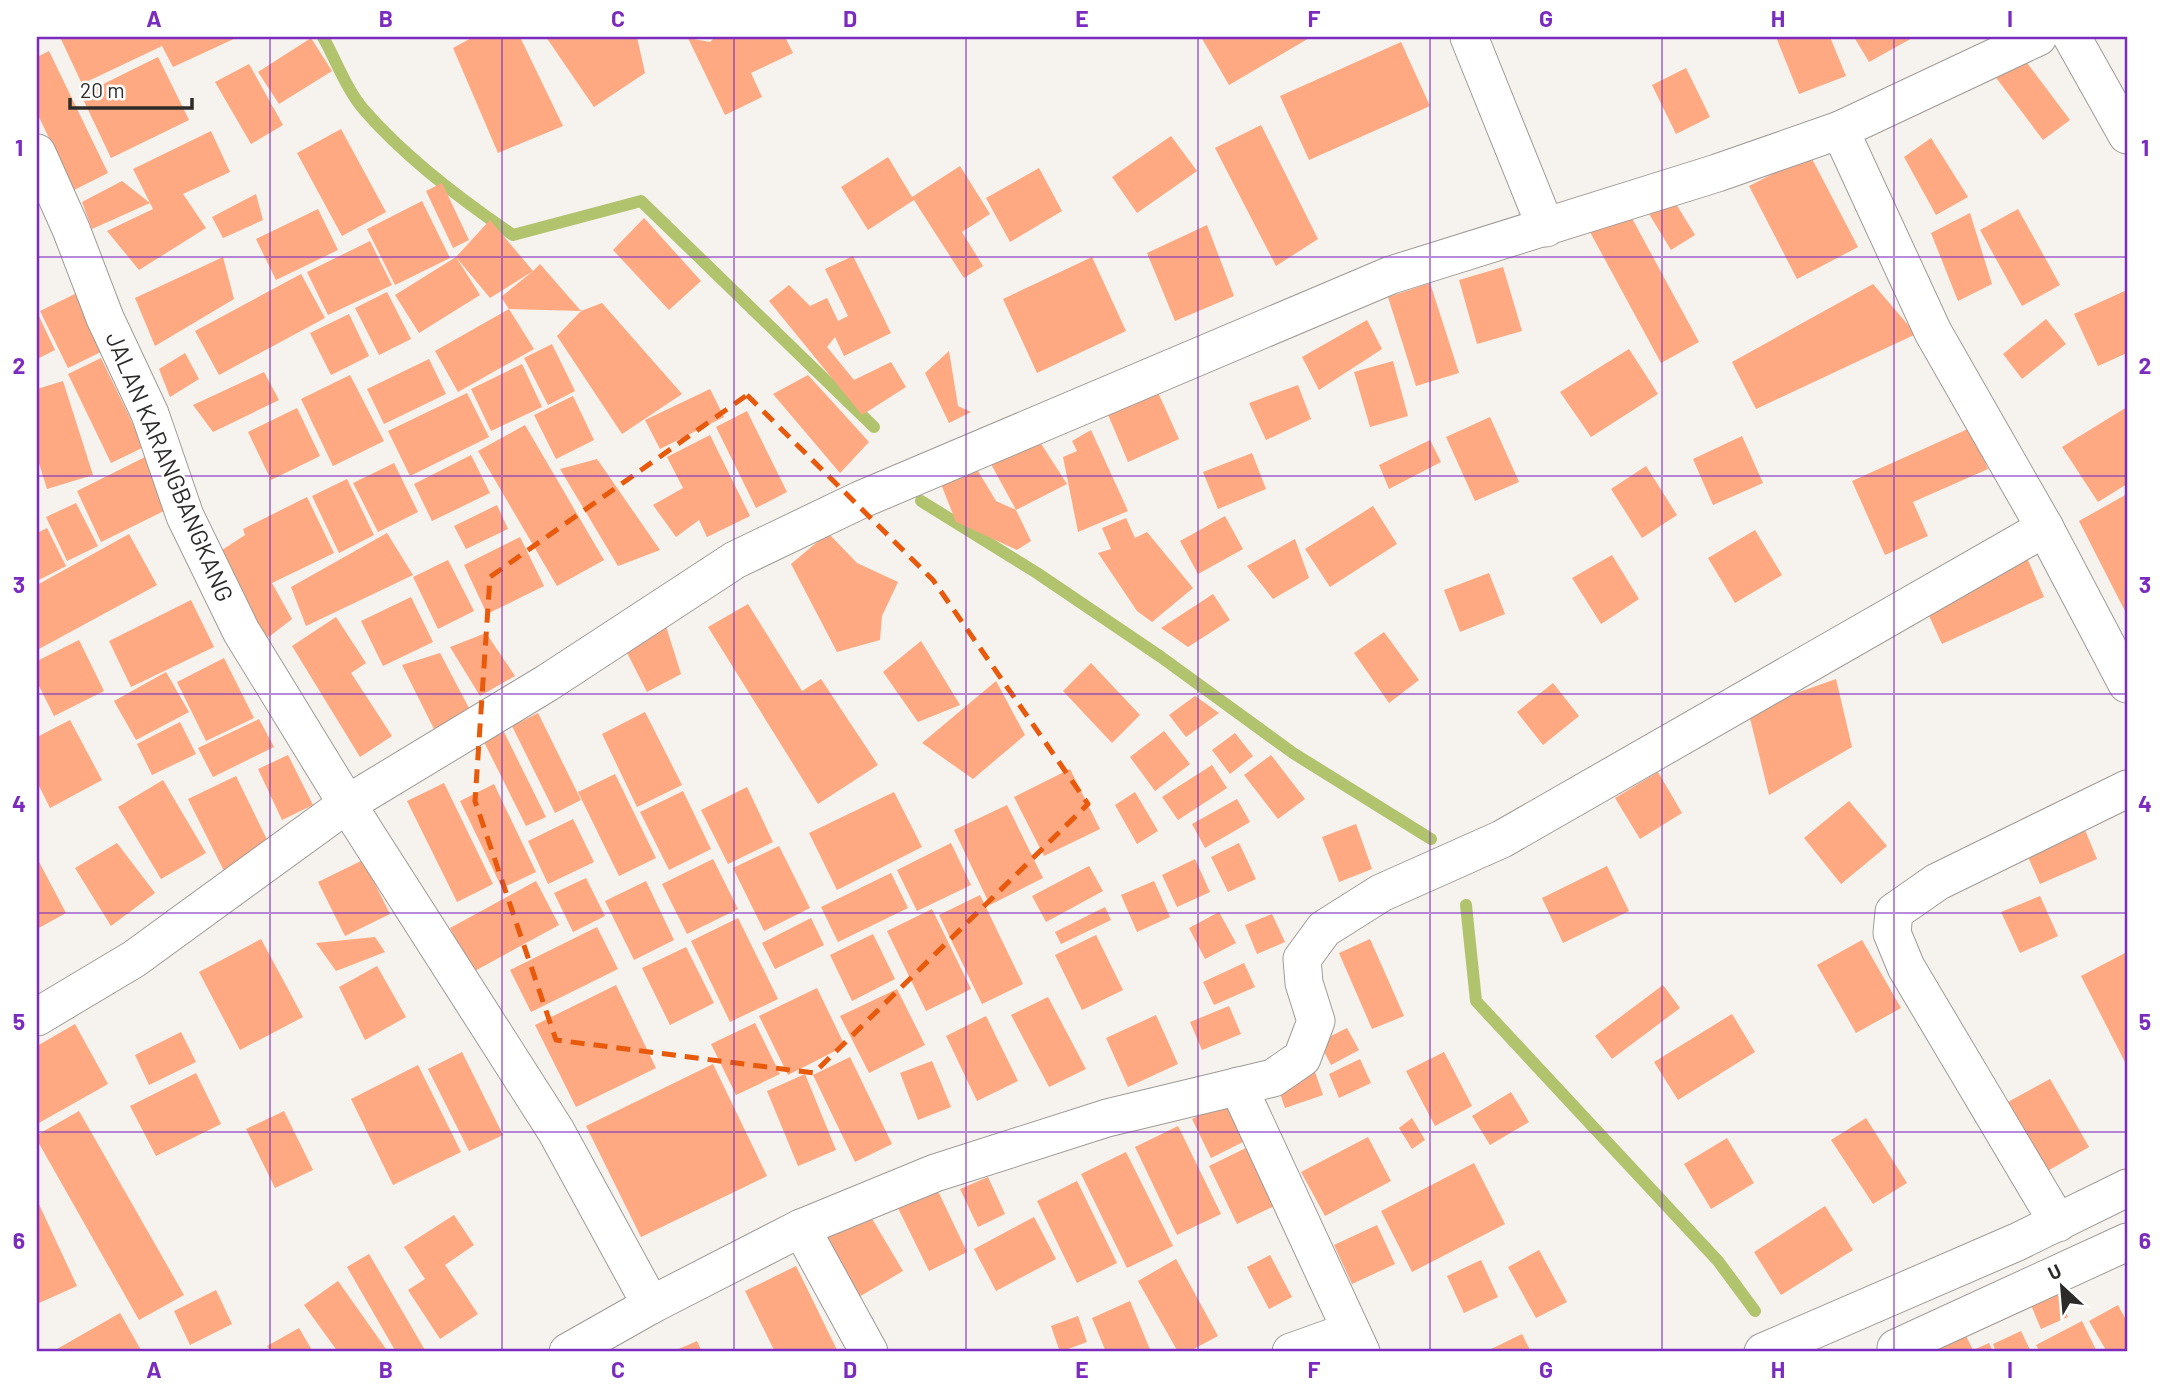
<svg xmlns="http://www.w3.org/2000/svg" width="2164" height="1389" font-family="Barlow,sans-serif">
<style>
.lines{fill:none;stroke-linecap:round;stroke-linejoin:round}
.stream{stroke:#b1c36c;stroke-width:12}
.building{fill:#fea981}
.street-casing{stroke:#a09b97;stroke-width:39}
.street{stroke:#fff;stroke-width:37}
.marked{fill:none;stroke:#e8590c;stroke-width:5;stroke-dasharray:14 9;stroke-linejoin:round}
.grid{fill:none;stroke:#7b2cbf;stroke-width:2;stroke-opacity:0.55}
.labels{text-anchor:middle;stroke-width:5;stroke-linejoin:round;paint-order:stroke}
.street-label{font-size:24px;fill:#2c2b29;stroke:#fff}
.neatline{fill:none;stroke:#7b2cbf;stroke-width:2.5}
.grid-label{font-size:23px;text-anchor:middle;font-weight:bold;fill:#7b2cbf}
</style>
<rect width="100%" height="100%" fill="#f6f2ed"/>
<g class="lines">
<g class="stream">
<path d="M323,37C336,60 347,91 365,111C405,157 463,201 513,235L641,201L874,427"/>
<path d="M921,501L1037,573L1161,657L1293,753L1431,839"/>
<path d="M1466,905L1476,1001L1718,1261L1755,1311"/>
</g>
</g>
<g class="building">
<path d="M60,37H238L173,67L162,46L82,84Z"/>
<path d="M473,37H520L563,126L498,153L453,48Z"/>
<path d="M546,37H637L645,73L594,107Z"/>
<path d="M715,37H785L793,53L751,73L762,97L725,115L688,38L710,42Z"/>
<path d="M1201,37H1311L1229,85Z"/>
<path d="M1776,37H1830L1846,76L1799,94Z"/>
<path d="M1854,37H1914L1869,62Z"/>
<path d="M311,38L332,71L279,104L258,72Z"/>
<path d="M1401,42L1430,106L1309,160L1280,96Z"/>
<path d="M49,51L108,173L74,190L37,113V57Z"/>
<path d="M2021,55L2070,120L2043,140L1994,75Z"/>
<path d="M158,57L189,120L111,158L81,95Z"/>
<path d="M249,64L283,125L251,144L215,82Z"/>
<path d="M1686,68L1710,117L1676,134L1652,85Z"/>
<path d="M1261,125L1318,239L1276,266L1215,148Z"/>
<path d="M341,129L386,212L342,236L297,153Z"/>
<path d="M211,131L230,172L183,194L206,228L139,270L107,231L153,209L133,169Z"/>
<path d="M1171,136L1197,171L1137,213L1112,177Z"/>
<path d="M1931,138L1968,197L1936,215L1904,157Z"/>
<path d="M1810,155L1858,247L1797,279L1749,186Z"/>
<path d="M888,157L912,197L960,166L990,214L962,232L983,266L964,278L914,200L868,230L841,187Z"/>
<path d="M1039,168L1062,211L1010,242L986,198Z"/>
<path d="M122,181L150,203L92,229L82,202Z"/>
<path d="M442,183L469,240L453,248L426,191Z"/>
<path d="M256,194L263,220L223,238L212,217Z"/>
<path d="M1670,194L1695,235L1671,250L1646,209Z"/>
<path d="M422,201L450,258L395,285L367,229Z"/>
<path d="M318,209L338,250L276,280L256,239Z"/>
<path d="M2018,209L2060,285L2022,306L1980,230Z"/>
<path d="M1628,211L1699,342L1661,363L1590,232Z"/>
<path d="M1970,213L1992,284L1958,301L1931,233Z"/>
<path d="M644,218L701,281L669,310L613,250Z"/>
<path d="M490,220L533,271L540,264L581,311L509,309L534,349L458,392L435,351L509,309L501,297L533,271L490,298L456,257Z"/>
<path d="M1207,225L1234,296L1175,321L1147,253Z"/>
<path d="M370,241L392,285L328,315L307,272Z"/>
<path d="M853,256L891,333L844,356L835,337L827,347L854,380L891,362L906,387L862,415L769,301L789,285L810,306L827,298L838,321L848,316L825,269Z"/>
<path d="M223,257L234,299L155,346L135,298Z"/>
<path d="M456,257L480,295L419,333L395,295Z"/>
<path d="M1092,257L1126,331L1037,373L1003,299Z"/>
<path d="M1503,267L1522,331L1477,344L1459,280Z"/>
<path d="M301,274L325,318L219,375L195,331Z"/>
<path d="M1430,283L1459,373L1416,386L1388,297Z"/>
<path d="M1873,284L1916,334L1756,409L1732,362Z"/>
<path d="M2127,290V353L2098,366L2074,314Z"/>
<path d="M81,291L109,348L68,368L40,311Z"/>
<path d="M387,292L411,339L379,355L355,308Z"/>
<path d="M602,303L682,394L622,434L557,336L581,311Z"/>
<path d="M37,312L55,350L37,359Z"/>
<path d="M349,314L369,356L331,375L310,333Z"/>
<path d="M2046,319L2066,344L2022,379L2003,354Z"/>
<path d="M1367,320L1382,349L1319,390L1302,357Z"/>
<path d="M552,344L575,391L548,405L524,358Z"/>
<path d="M1629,349L1658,394L1591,437L1560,392Z"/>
<path d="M949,351L958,406L971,412L949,423L925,373Z"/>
<path d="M185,353L199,379L170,397L159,369Z"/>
<path d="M101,358L144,447L111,463L68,374Z"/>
<path d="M429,359L446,394L384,424L367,389Z"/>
<path d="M1393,361L1408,416L1370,427L1354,372Z"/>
<path d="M522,364L542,407L491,431L471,389Z"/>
<path d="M264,372L279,400L213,432L193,405Z"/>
<path d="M350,375L384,441L333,466L301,399Z"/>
<path d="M808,375L869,442L840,473L773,394Z"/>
<path d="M63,381L93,475L47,489L37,457V389Z"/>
<path d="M1298,385L1311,419L1266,440L1249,403Z"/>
<path d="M1156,388L1179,439L1128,462L1106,410Z"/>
<path d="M710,389L724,417L660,449L645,420Z"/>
<path d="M467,393L489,437L410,476L388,431Z"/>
<path d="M573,396L594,440L556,459L534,415Z"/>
<path d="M2127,407V484L2098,502L2062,447Z"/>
<path d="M297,408L320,456L271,480L248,432Z"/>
<path d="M747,411L787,492L756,508L716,427Z"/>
<path d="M1490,417L1519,482L1475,501L1446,437Z"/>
<path d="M525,425L604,560L557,586L478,451Z"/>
<path d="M1970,428L1988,469L1913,502L1928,536L1885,555L1852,481Z"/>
<path d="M1091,430L1128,511L1078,532L1063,457L1077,451L1072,441Z"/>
<path d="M710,435L750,516L707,537L699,520L676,537L653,505L683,488L667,457Z"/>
<path d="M1742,436L1763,483L1713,505L1693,459Z"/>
<path d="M1038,439L1067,484L1016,510L991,464Z"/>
<path d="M1430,440L1441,462L1389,489L1379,465Z"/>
<path d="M1252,453L1266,489L1218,509L1203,472Z"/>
<path d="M471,455L490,493L432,521L414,484Z"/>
<path d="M147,456L172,507L101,542L77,491Z"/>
<path d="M597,459L660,550L618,566L560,469Z"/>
<path d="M394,463L418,512L378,532L353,483Z"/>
<path d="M975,466L996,501L1016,510L1031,541L1017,550L956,522L941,484Z"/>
<path d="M1646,466L1677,515L1642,538L1611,489Z"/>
<path d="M347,479L374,535L339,553L312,496Z"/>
<path d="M2127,494V615L2079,521Z"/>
<path d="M307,497L334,553L272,583L292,619L257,646L230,594L238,582L222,550L245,535L243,529Z"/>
<path d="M76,503L98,546L67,561L46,517Z"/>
<path d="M497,505L508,529L466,549L454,526Z"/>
<path d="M1373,506L1397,544L1330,587L1305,549Z"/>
<path d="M1225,516L1243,549L1198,574L1180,541Z"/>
<path d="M1126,518L1135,538L1147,532L1193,588L1152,622L1137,611L1098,553L1111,549L1102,528Z"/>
<path d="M47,528L66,566L37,581V533Z"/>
<path d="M1755,530L1782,575L1735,603L1708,558Z"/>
<path d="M387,533L413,575L306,626L291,587Z"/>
<path d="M828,533L857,563L898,582L882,616L880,640L837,652L791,564Z"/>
<path d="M129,534L157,585L37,650V585Z"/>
<path d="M520,537L544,586L487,614L464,565Z"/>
<path d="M1295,539L1309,578L1273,599L1247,566Z"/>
<path d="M1612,555L1639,599L1601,624L1572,578Z"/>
<path d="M2027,558L2044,597L1942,644L1924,605Z"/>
<path d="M448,560L474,611L438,629L413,577Z"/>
<path d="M1489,573L1505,614L1460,632L1444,590Z"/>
<path d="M1213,594L1230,620L1188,647L1161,628Z"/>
<path d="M411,597L433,642L383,666L361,621Z"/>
<path d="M191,600L214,647L131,687L109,641Z"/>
<path d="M748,604L802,691L821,679L878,765L818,804L708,627Z"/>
<path d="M336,617L366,663L351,673L392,736L360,757L292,646Z"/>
<path d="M665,623L681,674L647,692L623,645Z"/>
<path d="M1384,632L1419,680L1389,703L1354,653Z"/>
<path d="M486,633L515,676L480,696L450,647Z"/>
<path d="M79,640L104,691L54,716L37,682V661Z"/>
<path d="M921,641L960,705L918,722L883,672Z"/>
<path d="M440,653L470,710L434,729L402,665Z"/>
<path d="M224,658L254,718L206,741L177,682Z"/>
<path d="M1091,663L1140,715L1112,743L1063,691Z"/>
<path d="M166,672L189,712L136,740L114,701Z"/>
<path d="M1836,679L1852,747L1769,795L1748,710Z"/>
<path d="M996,681L1025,735L973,779L922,743Z"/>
<path d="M1553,683L1579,716L1543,745L1517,712Z"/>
<path d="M1195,696L1219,713L1186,737L1169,715Z"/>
<path d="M645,712L682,785L637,807L602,734Z"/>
<path d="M538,713L581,800L555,813L512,726Z"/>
<path d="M259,719L274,747L213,777L198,748Z"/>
<path d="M70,720L102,780L50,808L37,782V737Z"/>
<path d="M180,722L196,754L152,775L137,744Z"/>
<path d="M503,730L546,817L526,826L483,740Z"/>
<path d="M1164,731L1190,764L1155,791L1130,757Z"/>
<path d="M1235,733L1253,756L1230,774L1212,750Z"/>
<path d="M288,755L313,805L282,820L258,769Z"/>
<path d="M1271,755L1305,799L1278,819L1244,775Z"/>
<path d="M1212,765L1227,788L1178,820L1162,797Z"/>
<path d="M1070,769L1100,829L1044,856L1014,797Z"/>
<path d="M1658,772L1682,813L1640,839L1615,798Z"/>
<path d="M615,774L656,858L619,876L578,792Z"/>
<path d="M236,776L274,854L227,877L188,799Z"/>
<path d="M163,780L206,853L161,879L118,807Z"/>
<path d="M444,783L493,884L457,902L407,801Z"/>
<path d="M494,784L536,872L502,888L460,801Z"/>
<path d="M747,787L773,842L728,864L701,810Z"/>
<path d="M683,791L711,849L669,870L640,812Z"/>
<path d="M894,792L922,847L837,890L809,833Z"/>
<path d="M1135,792L1158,831L1137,844L1115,805Z"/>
<path d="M1237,799L1250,822L1205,848L1192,824Z"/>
<path d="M1849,801L1887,846L1841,884L1804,838Z"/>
<path d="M1007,805L1043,878L990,905L954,830Z"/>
<path d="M573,819L594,862L548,884L528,841Z"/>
<path d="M1356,824L1372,869L1339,882L1322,837Z"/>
<path d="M2083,825L2097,859L2040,884L2025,850Z"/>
<path d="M117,843L155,893L111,926L75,868Z"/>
<path d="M951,843L971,885L917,911L897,870Z"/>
<path d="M1239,843L1256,879L1228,892L1211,857Z"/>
<path d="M779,846L810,908L764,931L733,868Z"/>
<path d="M37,858L66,913L37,929Z"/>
<path d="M713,859L738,909L687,934L662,884Z"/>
<path d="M1195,859L1210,892L1177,907L1162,875Z"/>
<path d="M363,860L390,914L345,936L318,882Z"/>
<path d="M1089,866L1103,891L1046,922L1032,896Z"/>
<path d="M1607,866L1629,911L1563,943L1542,898Z"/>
<path d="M891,873L908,908L838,942L821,907Z"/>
<path d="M586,878L605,916L573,932L554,893Z"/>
<path d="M536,881L559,925L473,972L450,928Z"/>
<path d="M646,881L674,940L634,960L605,901Z"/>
<path d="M1154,881L1170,917L1137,932L1121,895Z"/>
<path d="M980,895L1023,984L982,1004L939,915Z"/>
<path d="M2040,896L2058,936L2020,953L2001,912Z"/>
<path d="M1105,907L1111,920L1061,944L1055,932Z"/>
<path d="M932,909L971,989L926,1011L887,931Z"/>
<path d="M1219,912L1236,943L1205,959L1189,928Z"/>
<path d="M1272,914L1285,942L1257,954L1245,925Z"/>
<path d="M738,918L778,999L730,1022L691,941Z"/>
<path d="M811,918L824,945L775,969L762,943Z"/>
<path d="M597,927L618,969L531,1012L510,970Z"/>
<path d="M873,934L895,979L852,1001L830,955Z"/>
<path d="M1096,935L1123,990L1082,1010L1055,955Z"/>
<path d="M375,937L385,952L336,971L316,943Z"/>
<path d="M261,939L303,1017L240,1050L199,972Z"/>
<path d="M1370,939L1404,1016L1372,1029L1339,953Z"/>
<path d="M1862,940L1901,1008L1856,1033L1817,965Z"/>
<path d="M686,947L714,1003L670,1025L642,968Z"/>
<path d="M2127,952V1066L2081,976Z"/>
<path d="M1244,963L1255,987L1214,1005L1203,982Z"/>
<path d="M377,966L406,1017L365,1040L339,987Z"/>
<path d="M616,985L656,1068L576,1107L535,1025Z"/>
<path d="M1663,985L1680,1008L1612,1059L1595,1036Z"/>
<path d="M817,988L845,1046L788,1075L759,1016Z"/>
<path d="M897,989L925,1045L869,1073L840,1016Z"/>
<path d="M1048,997L1086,1069L1049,1087L1011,1015Z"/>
<path d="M1229,1006L1241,1034L1202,1050L1190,1022Z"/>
<path d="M1732,1014L1755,1052L1678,1100L1654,1062Z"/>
<path d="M1156,1015L1178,1064L1128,1087L1106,1038Z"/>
<path d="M986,1016L1018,1081L977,1101L946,1036Z"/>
<path d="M755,1023L780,1074L736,1095L711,1044Z"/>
<path d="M75,1024L108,1084L37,1124V1046Z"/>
<path d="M1347,1028L1359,1050L1331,1065L1319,1042Z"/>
<path d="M181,1032L196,1062L149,1085L135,1055Z"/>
<path d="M462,1052L503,1135L469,1151L428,1069Z"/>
<path d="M1444,1052L1472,1106L1435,1126L1406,1071Z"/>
<path d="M850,1057L892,1144L855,1162L813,1075Z"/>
<path d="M1360,1059L1371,1083L1339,1098L1329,1074Z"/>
<path d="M932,1061L951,1107L918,1120L900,1073Z"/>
<path d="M713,1064L767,1176L641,1237L586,1126Z"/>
<path d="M418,1065L461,1152L393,1185L351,1099Z"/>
<path d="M1315,1072L1323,1095L1285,1108L1277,1085Z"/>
<path d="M196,1073L221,1124L156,1156L130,1106Z"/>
<path d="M805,1074L836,1150L798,1166L767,1091Z"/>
<path d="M2050,1079L2089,1147L2046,1172L2006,1103Z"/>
<path d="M1511,1092L1529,1122L1490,1145L1472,1116Z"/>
<path d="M1226,1102L1245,1141L1211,1158L1192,1119Z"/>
<path d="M79,1111L184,1295L139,1320L37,1140V1135Z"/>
<path d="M284,1111L313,1170L275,1188L246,1129Z"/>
<path d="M1412,1118L1425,1140L1412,1149L1399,1128Z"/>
<path d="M1866,1118L1907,1183L1873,1204L1831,1140Z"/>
<path d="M1178,1126L1221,1214L1177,1235L1135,1147Z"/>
<path d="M1368,1137L1391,1181L1325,1216L1301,1172Z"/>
<path d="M1727,1138L1754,1183L1711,1209L1684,1164Z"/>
<path d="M1252,1145L1280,1203L1237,1224L1209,1166Z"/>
<path d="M1126,1152L1173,1246L1127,1268L1081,1174Z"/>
<path d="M1474,1163L1505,1224L1412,1272L1381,1211Z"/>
<path d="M988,1177L1005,1214L978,1227L960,1189Z"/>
<path d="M1077,1181L1117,1263L1077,1283L1037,1201Z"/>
<path d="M936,1187L967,1252L929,1271L897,1206Z"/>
<path d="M37,1200L77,1286L37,1304Z"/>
<path d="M1825,1206L1853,1250L1781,1295L1754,1252Z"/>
<path d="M868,1212L903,1271L852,1301L817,1242Z"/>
<path d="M454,1215L474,1245L445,1265L478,1314L440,1339L408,1290L425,1279L404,1247Z"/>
<path d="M1034,1217L1056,1259L996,1291L974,1249Z"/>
<path d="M1377,1225L1395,1264L1352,1284L1334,1245Z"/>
<path d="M1539,1250L1567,1302L1536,1318L1508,1267Z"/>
<path d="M369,1254L426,1352H396L347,1267Z"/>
<path d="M1270,1255L1292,1297L1269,1309L1247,1267Z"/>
<path d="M1176,1259L1218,1336L1188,1352H1178L1138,1281Z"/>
<path d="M1481,1260L1498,1297L1464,1313L1447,1276Z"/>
<path d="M796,1266L838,1352H775L745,1291Z"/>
<path d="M338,1281L386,1349L381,1352H338L304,1305Z"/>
<path d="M216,1290L232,1324L190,1345L174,1311Z"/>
<path d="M2058,1294L2068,1317L2041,1329L2031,1305Z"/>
<path d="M1130,1301L1151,1352H1106L1092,1318Z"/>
<path d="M2118,1305L2127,1322V1351L2107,1352L2089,1321Z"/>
<path d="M120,1313L142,1352H59L57,1349Z"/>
<path d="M1078,1316L1087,1342L1060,1352L1051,1326Z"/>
<path d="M2082,1321L2097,1352H2040L2036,1345Z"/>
<path d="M299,1328L313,1352H271L267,1346Z"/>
<path d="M2021,1331L2031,1352H1996L1993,1344Z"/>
<path d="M1522,1334L1531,1352H1485Z"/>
<path d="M1966,1336L1973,1350L1989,1343L1993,1352H1937L1936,1350Z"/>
<path d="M697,1341L702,1352H672Z"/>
</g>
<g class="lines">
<defs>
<g id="street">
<path d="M1469,37L1546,228"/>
<path d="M2072,37L2127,135"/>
<path d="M1840,130L2038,37"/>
<path d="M37,153L71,229L105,318L150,414L185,516L241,631L347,804L556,1131L651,1305"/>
<path d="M37,1017L134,959L347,804L547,683L735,560L860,500L1391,275L1717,173L1840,130L1933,332L2045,528L2127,684"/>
<path d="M1238,1086L1361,1352"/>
<path d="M2058,1223L1906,967L1892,933L1894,912L1937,882L2127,789"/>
<path d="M801,1228L869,1352"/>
<path d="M1896,1348L2127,1242"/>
<path d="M568,1352L651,1305L801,1228L935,1173L1107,1118L1273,1078L1302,1058L1316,1021L1304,983L1302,959L1324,929L1381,893L1502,839L2045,528"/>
<path d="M1291,1352L1350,1331"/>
<path d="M1763,1352L2017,1242L2127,1188"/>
</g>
</defs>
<use href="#street" class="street-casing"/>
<use href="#street" class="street"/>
</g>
<path class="marked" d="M747,395L933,580L1088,804L814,1073L556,1040L475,801L490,577Z"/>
<path class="grid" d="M270,37V1352M502,37V1352M734,37V1352M966,37V1352M1198,37V1352M1430,37V1352M1662,37V1352M1894,37V1352M37,257H2127M37,476H2127M37,694H2127M37,913H2127M37,1132H2127"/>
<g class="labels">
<g class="street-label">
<text transform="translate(169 467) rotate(67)" y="8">JALAN KARANGBANGKANG</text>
</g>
</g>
<rect width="2164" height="1389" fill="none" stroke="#ffffff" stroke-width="77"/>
<g transform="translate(2062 1287) rotate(334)" stroke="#ffffff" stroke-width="5" paint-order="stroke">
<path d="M0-5L12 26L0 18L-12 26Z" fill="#2c2b29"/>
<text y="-10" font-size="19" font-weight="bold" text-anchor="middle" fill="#2c2b29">U</text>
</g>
<path d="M70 98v10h122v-10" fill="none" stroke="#2c2b29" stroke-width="3.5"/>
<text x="80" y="98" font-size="21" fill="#2c2b29" stroke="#ffffff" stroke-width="5" paint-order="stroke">20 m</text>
<rect x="38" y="38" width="2088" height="1312" class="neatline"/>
<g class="grid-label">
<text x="154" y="27">A</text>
<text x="386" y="27">B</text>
<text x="618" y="27">C</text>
<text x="850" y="27">D</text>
<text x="1082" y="27">E</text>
<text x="1314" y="27">F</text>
<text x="1546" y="27">G</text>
<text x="1778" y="27">H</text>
<text x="2010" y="27">I</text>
<text x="19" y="156">1</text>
<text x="2145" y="156">1</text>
<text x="19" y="374">2</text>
<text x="2145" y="374">2</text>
<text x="19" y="593">3</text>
<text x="2145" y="593">3</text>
<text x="19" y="812">4</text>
<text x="2145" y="812">4</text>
<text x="19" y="1030">5</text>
<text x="2145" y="1030">5</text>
<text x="19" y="1249">6</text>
<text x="2145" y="1249">6</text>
<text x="154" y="1378">A</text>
<text x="386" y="1378">B</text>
<text x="618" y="1378">C</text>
<text x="850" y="1378">D</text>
<text x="1082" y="1378">E</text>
<text x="1314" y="1378">F</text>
<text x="1546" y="1378">G</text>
<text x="1778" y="1378">H</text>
<text x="2010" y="1378">I</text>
</g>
</svg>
